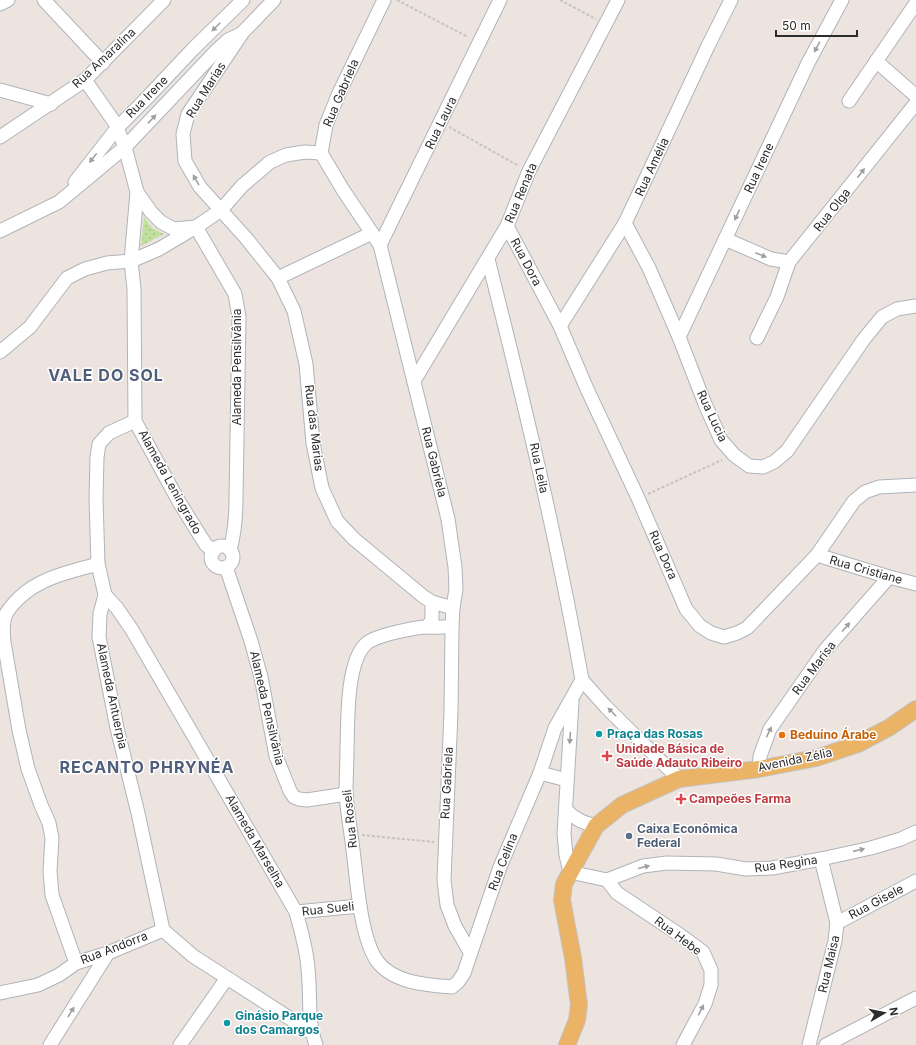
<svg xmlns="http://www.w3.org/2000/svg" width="916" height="1045" font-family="Inter,sans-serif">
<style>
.grass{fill:url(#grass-dots)}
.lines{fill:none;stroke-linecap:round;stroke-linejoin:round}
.minor-casing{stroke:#afb4bb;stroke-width:15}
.major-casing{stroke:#c4c4c4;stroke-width:18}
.path{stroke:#c4c4c4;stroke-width:2;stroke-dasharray:3 2;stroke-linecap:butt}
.minor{stroke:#fff;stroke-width:13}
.major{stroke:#eab366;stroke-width:16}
.oneway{fill:#a0a0a0}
.culture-dot{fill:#0f9aa8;stroke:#fff;stroke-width:1.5}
.food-dot{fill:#e8710a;stroke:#fff;stroke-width:1.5}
.health-dot{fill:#e0444e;stroke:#fff;stroke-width:1.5}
.service-dot{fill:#5c6f8a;stroke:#fff;stroke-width:1.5}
.labels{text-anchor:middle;stroke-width:3;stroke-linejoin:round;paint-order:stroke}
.street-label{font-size:12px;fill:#2c2c2c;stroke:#fff}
.culture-label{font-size:12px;font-weight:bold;fill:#0d838f;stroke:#fff;text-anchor:start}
.food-label{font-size:12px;font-weight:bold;fill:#c56008;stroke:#fff;text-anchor:start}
.health-label{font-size:12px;font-weight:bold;fill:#be3a42;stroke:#fff;text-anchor:start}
.service-label{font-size:12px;font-weight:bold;fill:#4e5e75;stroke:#fff;text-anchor:start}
.district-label{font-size:16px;font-weight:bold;letter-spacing:1px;fill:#4e5e7b;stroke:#fff}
</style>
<defs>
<pattern id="grass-dots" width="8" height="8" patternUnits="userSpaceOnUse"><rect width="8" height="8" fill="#c1e09e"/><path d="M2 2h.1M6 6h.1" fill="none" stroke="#a6c088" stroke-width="1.8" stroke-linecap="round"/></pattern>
</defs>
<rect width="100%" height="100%" fill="#ede4df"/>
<path class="grass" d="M144,217L152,228L164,234L141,246Z"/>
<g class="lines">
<defs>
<g id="minor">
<path d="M44,0L103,63"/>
<path d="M274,0L243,32L188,114L183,134L185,161L200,187L246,238L278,278L294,311L306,364L313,443L322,488L337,521L354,539L424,597L432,602L453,608"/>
<path d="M384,0L339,93L326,125L321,153L343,190L380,245L448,519L455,567L456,589L453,608L452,626L451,712L444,880L447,905L455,926L470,952"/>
<path d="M0,4L8,0"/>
<path d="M876,61L916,96"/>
<path d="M85,80L115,123L125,147L137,192L151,212L161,222L174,229L196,227L235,294L239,317L236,498C236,516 235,532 230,550"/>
<path d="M0,90L51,104"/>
<path d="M849,101L916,3"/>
<path d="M0,137L85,80L164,0"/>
<path d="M75,182L117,128L145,100L193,49L243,0"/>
<path d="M137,192L131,261L134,289L135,421L178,500L199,534L206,545L214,551"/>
<path d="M625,223L649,268L679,337L705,404L721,440L734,455L749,466L763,467L774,462L787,451L864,339L882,317L897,309L916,306"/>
<path d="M507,226L560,326L587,389L638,498L686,609L700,626L711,633L724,637L737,633L747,628L817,555L854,501L865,492L879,487L916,485"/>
<path d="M0,231L59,202L94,173L125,147L217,50L228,40L241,34"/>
<path d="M725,239L771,259L789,262L916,103"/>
<path d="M380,245L500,0"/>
<path d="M488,259C523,398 557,538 582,680"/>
<path d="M278,278L372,233"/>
<path d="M560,326L625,223L708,46L731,0"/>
<path d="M679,337L808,63L842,0"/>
<path d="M757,338L777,297L789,262"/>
<path d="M0,352L30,327L67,278L85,269L107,263L131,261L159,249L196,227L221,210L242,186L270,162L286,155L305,152L321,153"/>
<path d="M414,381L507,226L529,171L618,0"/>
<path d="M135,421L109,433L99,444L97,457L96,498L98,564L105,595L100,614L99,637L117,728L138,813L163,930L193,956L311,1032"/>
<circle cx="222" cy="557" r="11"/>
<path d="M817,555L889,577L916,584"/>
<path d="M226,567L251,641L261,677L276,756L290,791L294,797L299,799L307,800L346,794"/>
<path d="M105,595L117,608L132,630L296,912C301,931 307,950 308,969C311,994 307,1021 316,1045"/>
<path d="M452,626C442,628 438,627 428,627C416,627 377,635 367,643C346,660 348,722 347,747C347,762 346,778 346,793C347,812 351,831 353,850C357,880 360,936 377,961C393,983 427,985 452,987L458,982L464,973L500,867L540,773L555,728L582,680"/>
<path d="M427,627L432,620V602"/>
<path d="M582,680L606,707L679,779"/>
<path d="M572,702L564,834L566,855L570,872L607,880L617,893L680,935L703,952L711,970V985L705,1004L683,1045"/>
<path d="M759,769L760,756L770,729L825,650L889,577"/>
<path d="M540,773L567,780"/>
<path d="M566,810C575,819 583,823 596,826"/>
<path d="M607,880L643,866L667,863L716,864L746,869L772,868L821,859L871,848L901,839L916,832"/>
<path d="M296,912L360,906"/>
<path d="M837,923L916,881"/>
<path d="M76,963L52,895L50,871L52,838L49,823L41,805L28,769L19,730L4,642C3,633 2,623 6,614C9,608 15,602 19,598C41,577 70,572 98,564"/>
<path d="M0,993L38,985L59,975L76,963L108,953L163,930"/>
<path d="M50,1045L108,953"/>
<path d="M180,1045L227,978"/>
<path d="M809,1045L835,941L837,923L821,859"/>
<path d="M826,1045L916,998"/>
</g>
<path id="major" d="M567,1045L577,1020L579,1005L573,958L562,900L564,884L596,826L622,805L679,779L759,769L816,758L858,744L890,727L916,709"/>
</defs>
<use href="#minor" class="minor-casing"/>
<use href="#major" class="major-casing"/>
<g class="path">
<path d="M397,0L468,37"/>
<path d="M560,0L596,19"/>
<path d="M449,127L519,166"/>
<path d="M648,494L722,460"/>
<path d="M362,835L434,842"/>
</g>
<use href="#minor" class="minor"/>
<use href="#major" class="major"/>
</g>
<defs><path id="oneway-solid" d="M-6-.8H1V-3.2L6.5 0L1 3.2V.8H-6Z"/></defs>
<g class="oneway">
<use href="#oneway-solid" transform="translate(216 27) rotate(135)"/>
<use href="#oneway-solid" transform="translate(817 47) rotate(118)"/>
<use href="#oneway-solid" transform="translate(152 119) rotate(-47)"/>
<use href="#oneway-solid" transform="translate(93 158) rotate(128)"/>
<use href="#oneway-solid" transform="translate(861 173) rotate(-52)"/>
<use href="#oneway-solid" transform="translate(196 180) rotate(-120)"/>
<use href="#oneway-solid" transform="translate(737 215) rotate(115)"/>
<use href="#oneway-solid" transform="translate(761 255) rotate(22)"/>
<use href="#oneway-solid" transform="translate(846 627) rotate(-49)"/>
<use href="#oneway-solid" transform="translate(612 712) rotate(-135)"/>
<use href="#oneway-solid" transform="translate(769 732) rotate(-64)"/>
<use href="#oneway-solid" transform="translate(570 738) rotate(94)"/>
<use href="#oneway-solid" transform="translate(859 850) rotate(-13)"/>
<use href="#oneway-solid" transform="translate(644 867) rotate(-14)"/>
<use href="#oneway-solid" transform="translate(701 1010) rotate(-63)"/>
<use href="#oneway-solid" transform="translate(71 1012) rotate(-58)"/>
</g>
<g class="culture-dot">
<circle cx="599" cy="734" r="4"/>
<circle cx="227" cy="1023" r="4"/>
</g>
<circle class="food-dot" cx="782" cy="735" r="4"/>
<g class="health-dot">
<path d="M605 750h4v4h4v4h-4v4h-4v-4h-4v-4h4z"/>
<path d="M679 793h4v4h4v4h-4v4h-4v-4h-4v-4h4z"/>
</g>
<circle class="service-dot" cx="629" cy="836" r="4"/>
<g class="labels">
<g class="street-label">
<text transform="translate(104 58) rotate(-43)" y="4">Rua Amaralina</text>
<text transform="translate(206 90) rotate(-58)" y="4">Rua Marias</text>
<text transform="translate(341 93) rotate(-67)" y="4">Rua Gabriela</text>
<text transform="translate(147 97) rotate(-45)" y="4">Rua Irene</text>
<text transform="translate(441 123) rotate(-64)" y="4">Rua Laura</text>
<text transform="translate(652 167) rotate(-65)" y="4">Rua Amélia</text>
<text transform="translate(759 168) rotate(-65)" y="4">Rua Irene</text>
<text transform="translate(521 193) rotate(-67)" y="4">Rua Renata</text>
<text transform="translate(832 210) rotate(-52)" y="4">Rua Olga</text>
<text transform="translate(526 262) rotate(62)" y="4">Rua Dora</text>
<text transform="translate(237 367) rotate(-90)" y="4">Alameda Pensilvânia</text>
<text transform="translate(712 416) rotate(65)" y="4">Rua Lucia</text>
<text transform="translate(314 428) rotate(83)" y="4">Rua das Marias</text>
<text transform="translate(434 462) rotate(76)" y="4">Rua Gabriela</text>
<text transform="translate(539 468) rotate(78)" y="4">Rua Leila</text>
<text transform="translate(170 482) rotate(61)" y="4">Alameda Leningrado</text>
<text transform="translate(663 555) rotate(66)" y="4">Rua Dora</text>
<text transform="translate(866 570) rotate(16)" y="4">Rua Cristiane</text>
<text transform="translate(814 668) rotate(-53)" y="4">Rua Marisa</text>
<text transform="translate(112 696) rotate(78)" y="4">Alameda Antuerpia</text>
<text transform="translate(267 708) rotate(77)" y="4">Alameda Pensilvânia</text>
<text transform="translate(795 760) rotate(-12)" y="4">Avenida Zélia</text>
<text transform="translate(447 783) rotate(-87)" y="4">Rua Gabriela</text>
<text transform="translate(350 819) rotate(-96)" y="4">Rua Roseli</text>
<text transform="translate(255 841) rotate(60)" y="4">Alameda Marselha</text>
<text transform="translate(503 862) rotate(-69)" y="4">Rua Celina</text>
<text transform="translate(786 864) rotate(-8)" y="4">Rua Regina</text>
<text transform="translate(876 902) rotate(-28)" y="4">Rua Gisele</text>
<text transform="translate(328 909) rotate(-6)" y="4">Rua Sueli</text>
<text transform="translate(678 936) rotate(37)" y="4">Rua Hebe</text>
<text transform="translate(114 948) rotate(-21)" y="4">Rua Andorra</text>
<text transform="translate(829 964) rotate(-77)" y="4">Rua Maisa</text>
</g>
<g class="culture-label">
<text x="607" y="738">Praça das Rosas</text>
<text x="235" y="1020">Ginásio Parque<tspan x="235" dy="14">dos Camargos</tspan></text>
</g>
<g class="food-label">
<text x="790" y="739">Beduíno Árabe</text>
</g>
<g class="health-label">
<text x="616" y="753">Unidade Básica de<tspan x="616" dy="14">Saúde Adauto Ribeiro</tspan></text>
<text x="689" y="803">Campeões Farma</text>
</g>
<g class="service-label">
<text x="637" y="833">Caixa Econômica<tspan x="637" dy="14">Federal</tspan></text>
</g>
<g class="district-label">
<text x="106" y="381">VALE DO SOL</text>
<text x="147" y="773">RECANTO PHRYNÉA</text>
</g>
</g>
<g transform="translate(884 1013) rotate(81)" stroke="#ffffff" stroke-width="3" paint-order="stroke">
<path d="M0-3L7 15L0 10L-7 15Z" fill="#2c2c2c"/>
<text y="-6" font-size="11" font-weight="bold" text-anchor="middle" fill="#2c2c2c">N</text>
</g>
<path d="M776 30v6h81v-6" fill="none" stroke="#2c2c2c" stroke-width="2"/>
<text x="782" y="30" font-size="12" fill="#2c2c2c" stroke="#ffffff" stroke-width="3" paint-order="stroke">50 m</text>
</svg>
